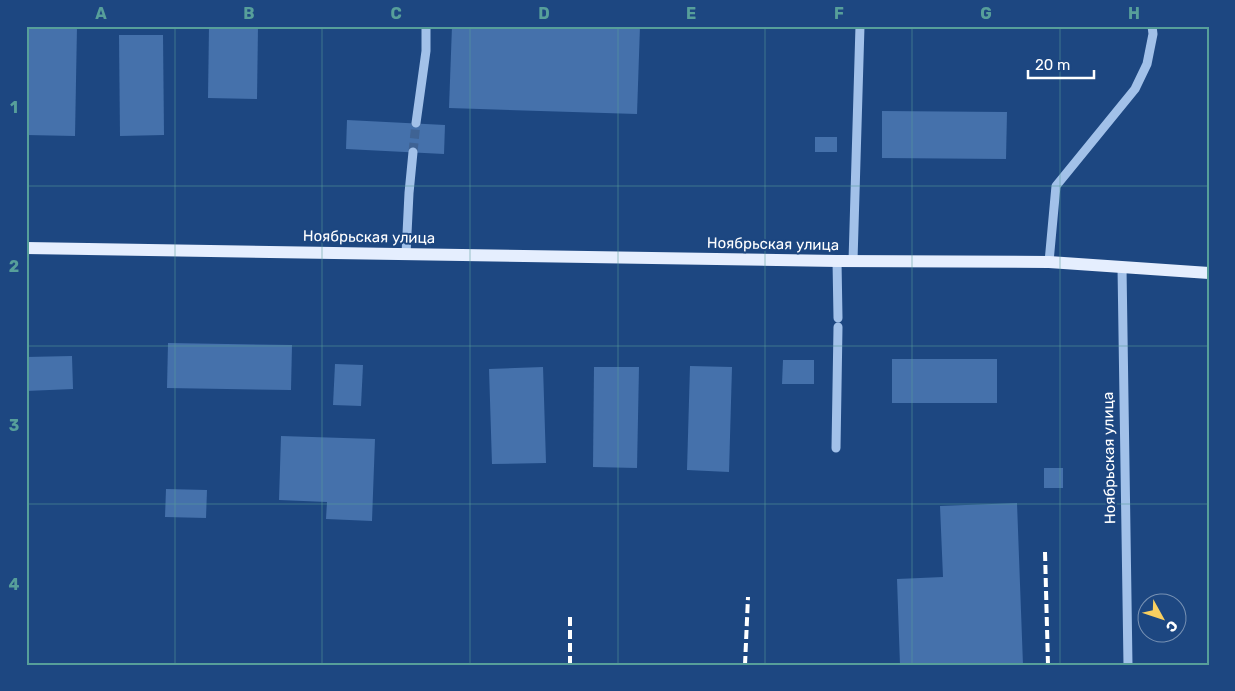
<svg xmlns="http://www.w3.org/2000/svg" width="1235" height="691" font-family="Rubik,sans-serif">
<style>
.building{fill:#4571ab}
.lines{fill:none;stroke-linecap:round;stroke-linejoin:round}
.minor-tunnel{stroke:#3f6394;stroke-width:9;stroke-dasharray:9 4.5;stroke-linecap:butt}
.minor{stroke:#a2c1e9;stroke-width:9}
.major{stroke:#e5eefe;stroke-width:12}
.rail{stroke:#fff;stroke-width:4;stroke-dasharray:9 4;stroke-linecap:butt}
.grid{fill:none;stroke:#579f9a;stroke-width:1;stroke-opacity:0.55}
.labels{text-anchor:middle;stroke-width:4;stroke-linejoin:round;paint-order:stroke}
.street-label{font-size:15px;fill:#fff;stroke:#1d4781}
.neatline{fill:none;stroke:#579f9a;stroke-width:2}
.grid-label{font-size:16px;text-anchor:middle;font-weight:bold;fill:#579f9a}
</style>
<rect width="100%" height="100%" fill="#1d4781"/>
<g class="building">
<path d="M26,26H77L75,136L26,135Z"/>
<path d="M209,26H258L257,99L208,98Z"/>
<path d="M452,26H640L637,114L449,108Z"/>
<path d="M119,35H163L164,135L120,136Z"/>
<path d="M882,111L1007,112L1006,159L882,158Z"/>
<path d="M347,120L445,125L444,154L346,149Z"/>
<rect x="815" y="137" width="22" height="15"/>
<path d="M168,343L292,345L291,390L167,388Z"/>
<path d="M72,356L73,389L26,391V357Z"/>
<rect x="892" y="359" width="105" height="44"/>
<path d="M783,360H814V384H782Z"/>
<path d="M335,364L363,365L361,406L333,405Z"/>
<path d="M690,366L732,367L729,472L687,470Z"/>
<path d="M543,367L546,463L492,464L489,369Z"/>
<path d="M594,367H639L637,468L593,467Z"/>
<path d="M281,436L375,439L372,521L326,519L327,502L279,500Z"/>
<path d="M26,456H29L28,484H26Z"/>
<rect x="1044" y="468" width="19" height="20"/>
<path d="M166,489L207,490L206,518L165,517Z"/>
<path d="M1017,503L1023,665H900L897,579L943,577L940,506Z"/>
</g>
<g class="lines">
<path class="minor-tunnel" d="M413,152L416,123"/>
<g class="minor">
<path d="M416,123L426,51V26"/>
<path d="M406,254L409,193L413,152"/>
<path d="M837,261L838,318"/>
<path d="M853,261L860,26"/>
<path d="M1049,262L1056,186L1135,89L1147,64L1153,34L1152,26"/>
<path d="M1122,267L1128,665"/>
<path d="M836,448L838,327"/>
</g>
<path class="major" d="M26,248L837,261L1049,262L1209,273"/>
<g class="rail">
<path d="M1045,552L1048,665"/>
<path d="M570,665V613"/>
<path d="M745,665L748,597"/>
</g>
</g>
<path class="grid" d="M175,26V665M322,26V665M470,26V665M618,26V665M765,26V665M912,26V665M1060,26V665M26,186H1209M26,346H1209M26,504H1209"/>
<g class="labels">
<g class="street-label">
<text transform="translate(369 237) rotate(1)" y="5">Ноябрьская улица</text>
<text transform="translate(773 244) rotate(1)" y="5">Ноябрьская улица</text>
<text transform="translate(1109 458) rotate(-91)" y="5">Ноябрьская улица</text>
</g>
</g>
<rect width="1235" height="691" fill="none" stroke="#1d4781" stroke-width="55"/>
<g transform="translate(1162 618) rotate(130)"><circle r="24" fill="#1d4781" stroke="#7791b3"/>
<path d="M0-4L9 19L0 12L-9 19Z" fill="#f9cf60"/>
<text y="-8" font-size="14" font-weight="bold" text-anchor="middle" fill="#ffffff">С</text>
</g>
<path d="M1028 70v8h66v-8" fill="none" stroke="#ffffff" stroke-width="2.5"/>
<text x="1035" y="70" font-size="15" fill="#ffffff" stroke="#1d4781" stroke-width="4" paint-order="stroke">20 m</text>
<rect x="28" y="28" width="1180" height="636" class="neatline"/>
<g class="grid-label">
<text x="101" y="19">A</text>
<text x="249" y="19">B</text>
<text x="396" y="19">C</text>
<text x="544" y="19">D</text>
<text x="691" y="19">E</text>
<text x="839" y="19">F</text>
<text x="986" y="19">G</text>
<text x="1134" y="19">H</text>
<text x="14" y="113">1</text>
<text x="14" y="272">2</text>
<text x="14" y="431">3</text>
<text x="14" y="590">4</text>
</g>
</svg>
